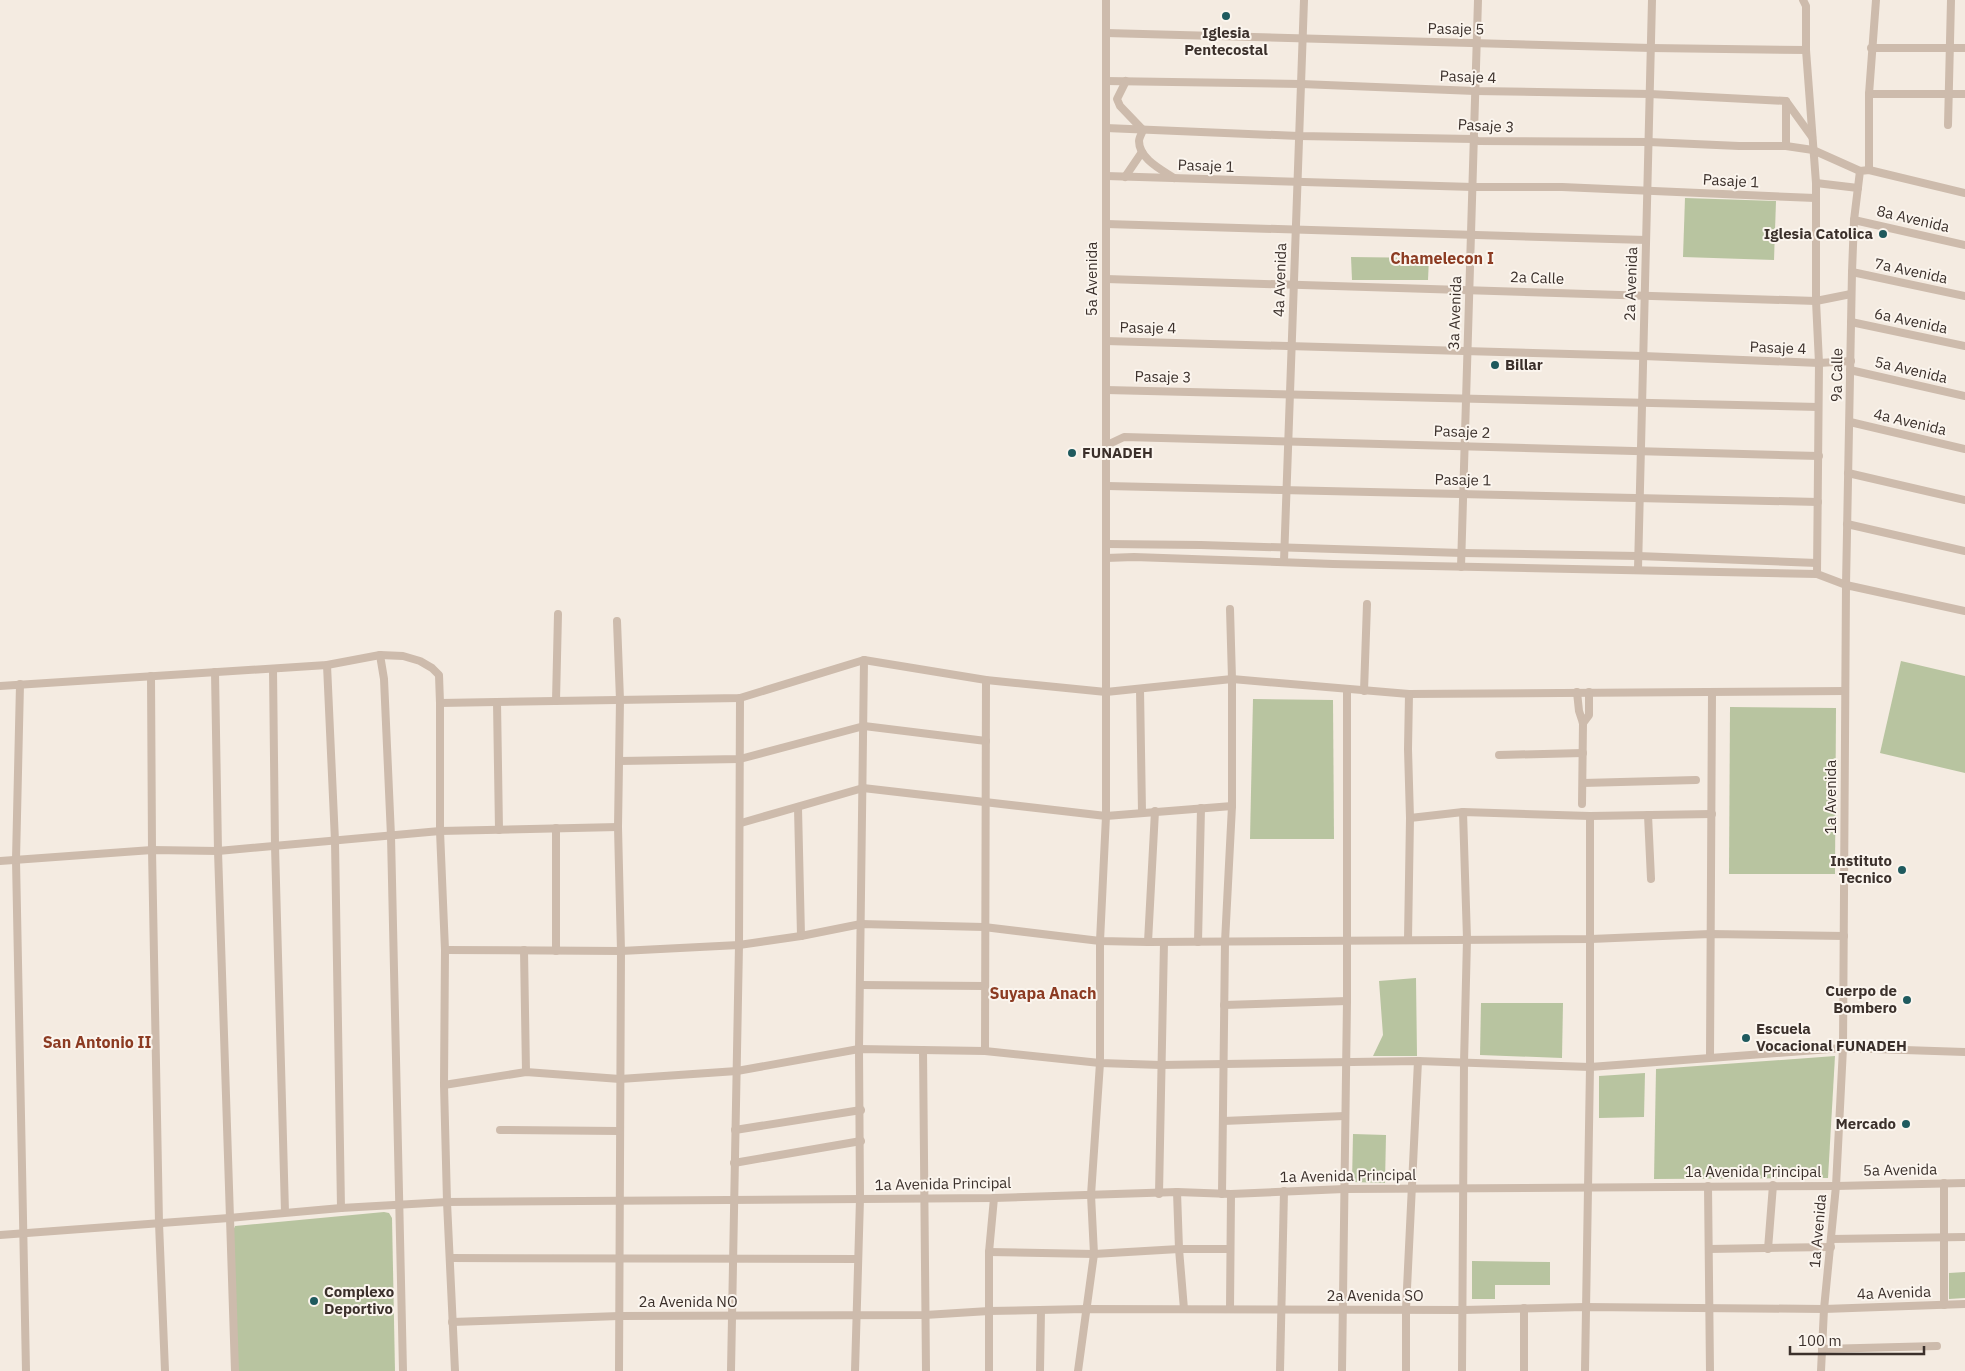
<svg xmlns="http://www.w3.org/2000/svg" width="1965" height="1371" font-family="'IBM Plex Sans',sans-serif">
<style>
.green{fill:#b8c4a0}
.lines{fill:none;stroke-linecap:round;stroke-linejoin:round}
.street{stroke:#cdbbac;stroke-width:8}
.poi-dot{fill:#1f5a5e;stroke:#fbf5ee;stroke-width:2}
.labels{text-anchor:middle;stroke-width:4;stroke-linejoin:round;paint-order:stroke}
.street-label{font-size:15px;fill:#3b302b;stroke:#fbf5ee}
.poi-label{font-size:15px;font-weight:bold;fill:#3b302b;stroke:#fbf5ee;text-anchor:end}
.neighbourhood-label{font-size:16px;font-weight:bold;fill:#8c3b22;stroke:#fbf5ee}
</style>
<rect width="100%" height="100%" fill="#f4ebe1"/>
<g class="green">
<path d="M1685,198L1776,201L1774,260L1683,257Z"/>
<path d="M1351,257L1429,258L1428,280H1352Z"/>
<path d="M1901,661L1965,676V773L1880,753Z"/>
<path d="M1253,699L1333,700L1334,839H1250Z"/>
<path d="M1730,707L1836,708L1835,874H1729Z"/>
<path d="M1416,978L1417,1056H1373L1383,1035L1379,981Z"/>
<path d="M1481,1003H1563L1562,1058L1480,1055Z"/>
<path d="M1835,1056L1828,1178L1654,1179L1656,1069Z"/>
<path d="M1645,1073L1644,1117L1599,1118V1076Z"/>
<path d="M1353,1134L1386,1135L1385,1183L1352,1182Z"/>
<path d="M384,1212L389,1213L392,1218L395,1371H238L233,1231L235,1226Z"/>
<path d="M1472,1261L1550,1262V1285H1495V1299H1472Z"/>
<path d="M1965,1272V1298L1949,1299V1273Z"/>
</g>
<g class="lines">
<g class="street">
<path d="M1803,0L1806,6V50L1816,183V301L1819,363L1817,574"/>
<path d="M1106,33L1651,48L1806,50"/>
<path d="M1871,48H1965"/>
<path d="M1106,81L1301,84L1475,91L1650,94L1786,101L1812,137"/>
<path d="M1126,81L1117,99L1120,106L1143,130C1142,133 1139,138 1139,141C1139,159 1162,170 1174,178"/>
<path d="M1869,94H1965"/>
<path d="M1948,125L1951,0"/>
<path d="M1106,128L1299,136L1474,139L1478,141L1649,142L1739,146H1786L1813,150L1860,171"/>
<path d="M1786,146V101"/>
<path d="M1869,170V94L1876,0"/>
<path d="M1106,176L1473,187H1562L1815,198"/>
<path d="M1125,177L1142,152"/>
<path d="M1816,183L1858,188"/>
<path d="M1854,220L1965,245"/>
<path d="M1106,224L1646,240"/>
<path d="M1852,272L1965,296"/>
<path d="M1106,279L1816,301L1851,294"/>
<path d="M1851,322L1965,346"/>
<path d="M1106,341L1643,356L1819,363L1851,361"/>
<path d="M1850,370L1965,396"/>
<path d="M1106,390L1818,407"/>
<path d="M1850,422L1965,449"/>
<path d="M1107,445L1124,437L1819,456"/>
<path d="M1848,473L1965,500"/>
<path d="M1107,486L1818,502"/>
<path d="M1847,524L1965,551"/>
<path d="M1107,544L1201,545L1462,553L1638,556L1817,563"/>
<path d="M1106,558L1134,557L1333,564L1817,574L1846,585L1852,272L1854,220L1860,171L1869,170L1965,193"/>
<path d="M1284,561L1304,0"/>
<path d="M1461,567L1478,0"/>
<path d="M1638,569L1652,0"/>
<path d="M617,621L620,700L618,827L621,951L619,1371"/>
<path d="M380,655L384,679L391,836L403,1371"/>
<path d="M327,665L335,841L341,1208"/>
<path d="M273,669L275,846L285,1212"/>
<path d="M215,672L218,851L235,1371"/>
<path d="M151,676L152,850L159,1223L165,1371"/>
<path d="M20,684L16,860L26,1371"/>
<path d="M0,686L327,665L380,655L403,656L420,661L432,668L439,675L440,703V831L445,950L444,1085L447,1202L455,1371"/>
<path d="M1140,689L1142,812"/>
<path d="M1364,691L1367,604"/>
<path d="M1577,692L1579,711L1583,723L1582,804"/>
<path d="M556,701L558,614"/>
<path d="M497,702L499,830"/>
<path d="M440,703L740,698L864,660L986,680L1106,692L1232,679L1409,694L1845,691"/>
<path d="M1583,723L1589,715V692"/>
<path d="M1499,755L1583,753"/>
<path d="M620,761L740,759L864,726L986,741"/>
<path d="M1583,783L1696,780"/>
<path d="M798,808L801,936"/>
<path d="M1648,815L1651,879"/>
<path d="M1410,818L1463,812L1590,816L1712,814"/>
<path d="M741,823L863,788L1106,816L1232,806"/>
<path d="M556,828V951"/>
<path d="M0,861L152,850L218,851L440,831L618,827"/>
<path d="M1408,939L1410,818L1408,749L1409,694"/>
<path d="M1148,942L1155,811"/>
<path d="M1198,942L1201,808"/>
<path d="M445,950L621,951L739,945L801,936L861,924L984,927L1100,941L1148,942L1591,939L1710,934L1844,936"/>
<path d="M524,950L526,1072"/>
<path d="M861,985L984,986"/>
<path d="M1224,1005L1347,1001"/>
<path d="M923,1050L926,1371"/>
<path d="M985,1051L986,680"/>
<path d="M1710,1057L1712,693"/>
<path d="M444,1085L526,1072L620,1079L737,1071L859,1049L985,1051L1100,1063L1161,1065L1418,1061L1590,1067L1843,1048L1965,1052"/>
<path d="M1223,1121L1345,1116"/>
<path d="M500,1130L619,1131"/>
<path d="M735,1130L861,1110"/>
<path d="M734,1163L861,1141"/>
<path d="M1944,1183V1305"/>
<path d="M1708,1186L1710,1371"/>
<path d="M1177,1192L1179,1249L1184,1309"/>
<path d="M1159,1194L1164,942"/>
<path d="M1222,1194L1225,942L1232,806V679L1230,609"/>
<path d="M0,1235L229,1218L341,1208L447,1202L994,1198L1177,1192L1231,1194L1344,1189L1836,1186L1965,1183"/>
<path d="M1831,1239L1965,1237"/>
<path d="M1709,1249L1831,1247"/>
<path d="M1768,1249L1773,1185"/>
<path d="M989,1252L1094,1254L1179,1249H1229"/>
<path d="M450,1258L857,1259"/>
<path d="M1230,1309L1231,1194"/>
<path d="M452,1322L619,1316L925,1315L989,1311L1086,1309L1463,1310L1585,1307L1824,1309L1965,1304"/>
<path d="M1822,1349L1937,1346"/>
<path d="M731,1371L739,945L740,698"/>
<path d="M855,1371L860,1199L859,1049L864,660"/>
<path d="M989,1371V1252L994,1198"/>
<path d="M1040,1371L1041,1310"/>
<path d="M1078,1371L1094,1254L1091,1195L1100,1063V941L1106,816V0"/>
<path d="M1280,1371L1284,1191"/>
<path d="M1342,1371L1347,1001V690"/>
<path d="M1406,1371V1309L1418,1061"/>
<path d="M1462,1371L1464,1063L1467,939L1463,812"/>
<path d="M1524,1371V1308"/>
<path d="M1585,1371L1590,1067V816"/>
<path d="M1821,1371L1824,1309L1836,1186L1843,1048L1846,585L1965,611"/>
</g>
</g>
<g class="poi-dot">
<circle cx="1226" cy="16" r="5"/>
<circle cx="1883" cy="234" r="5"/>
<circle cx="1495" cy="365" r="5"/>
<circle cx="1072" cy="453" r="5"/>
<circle cx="1902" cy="870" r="5"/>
<circle cx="1907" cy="1000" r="5"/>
<circle cx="1746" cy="1038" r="5"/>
<circle cx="1906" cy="1124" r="5"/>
<circle cx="314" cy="1301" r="5"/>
</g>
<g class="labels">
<g class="street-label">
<text transform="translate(1456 29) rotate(1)" y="5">Pasaje 5</text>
<text transform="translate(1468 77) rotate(2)" y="5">Pasaje 4</text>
<text transform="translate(1486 126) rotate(3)" y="5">Pasaje 3</text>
<text transform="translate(1206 166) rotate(2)" y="5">Pasaje 1</text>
<text transform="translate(1731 181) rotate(3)" y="5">Pasaje 1</text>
<text transform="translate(1913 219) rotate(13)" y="5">8a Avenida</text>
<text transform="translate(1911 271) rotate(12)" y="5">7a Avenida</text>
<text transform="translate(1537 278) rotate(2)" y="5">2a Calle</text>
<text transform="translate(1092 279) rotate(-90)" y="5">5a Avenida</text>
<text transform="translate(1280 280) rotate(-88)" y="5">4a Avenida</text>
<text transform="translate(1631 284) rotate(-88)" y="5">2a Avenida</text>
<text transform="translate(1455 313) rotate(-88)" y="5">3a Avenida</text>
<text transform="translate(1911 321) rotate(12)" y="5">6a Avenida</text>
<text transform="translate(1148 328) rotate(1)" y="5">Pasaje 4</text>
<text transform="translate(1778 348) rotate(2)" y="5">Pasaje 4</text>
<text transform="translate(1911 370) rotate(13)" y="5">5a Avenida</text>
<text transform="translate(1837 375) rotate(-89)" y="5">9a Calle</text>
<text transform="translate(1163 377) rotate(1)" y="5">Pasaje 3</text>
<text transform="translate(1910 422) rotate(13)" y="5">4a Avenida</text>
<text transform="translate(1462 432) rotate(2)" y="5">Pasaje 2</text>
<text transform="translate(1463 480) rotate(1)" y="5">Pasaje 1</text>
<text transform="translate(1831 797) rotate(-90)" y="5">1a Avenida</text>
<text transform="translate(1900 1170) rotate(-1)" y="5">5a Avenida</text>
<text x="1753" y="1177">1a Avenida Principal</text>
<text transform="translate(1348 1176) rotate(-1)" y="5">1a Avenida Principal</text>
<text transform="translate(943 1184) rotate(-1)" y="5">1a Avenida Principal</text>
<text transform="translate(1818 1231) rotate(-85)" y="5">1a Avenida</text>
<text transform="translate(1894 1293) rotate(-2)" y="5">4a Avenida</text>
<text x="1375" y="1301">2a Avenida SO</text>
<text x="688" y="1307">2a Avenida NO</text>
</g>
<g class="poi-label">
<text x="1226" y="38" text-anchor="middle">Iglesia<tspan x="1226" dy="17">Pentecostal</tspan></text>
<text x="1873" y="239">Iglesia Catolica</text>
<text x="1505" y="370" text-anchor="start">Billar</text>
<text x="1082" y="458" text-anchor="start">FUNADEH</text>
<text x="1892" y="866">Instituto<tspan x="1892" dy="17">Tecnico</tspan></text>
<text x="1897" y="996">Cuerpo de<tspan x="1897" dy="17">Bombero</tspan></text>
<text x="1756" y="1034" text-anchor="start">Escuela<tspan x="1756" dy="17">Vocacional FUNADEH</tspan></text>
<text x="1896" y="1129">Mercado</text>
<text x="324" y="1297" text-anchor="start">Complexo<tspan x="324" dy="17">Deportivo</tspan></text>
</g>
<g class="neighbourhood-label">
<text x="1442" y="264">Chamelecon I</text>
<text x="1043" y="999">Suyapa Anach</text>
<text x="97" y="1048">San Antonio II</text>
</g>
</g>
<path d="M1790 1346v8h134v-8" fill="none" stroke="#3b302b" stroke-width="2.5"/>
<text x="1798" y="1346" font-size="15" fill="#3b302b" stroke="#fbf5ee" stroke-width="4" paint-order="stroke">100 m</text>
</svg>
